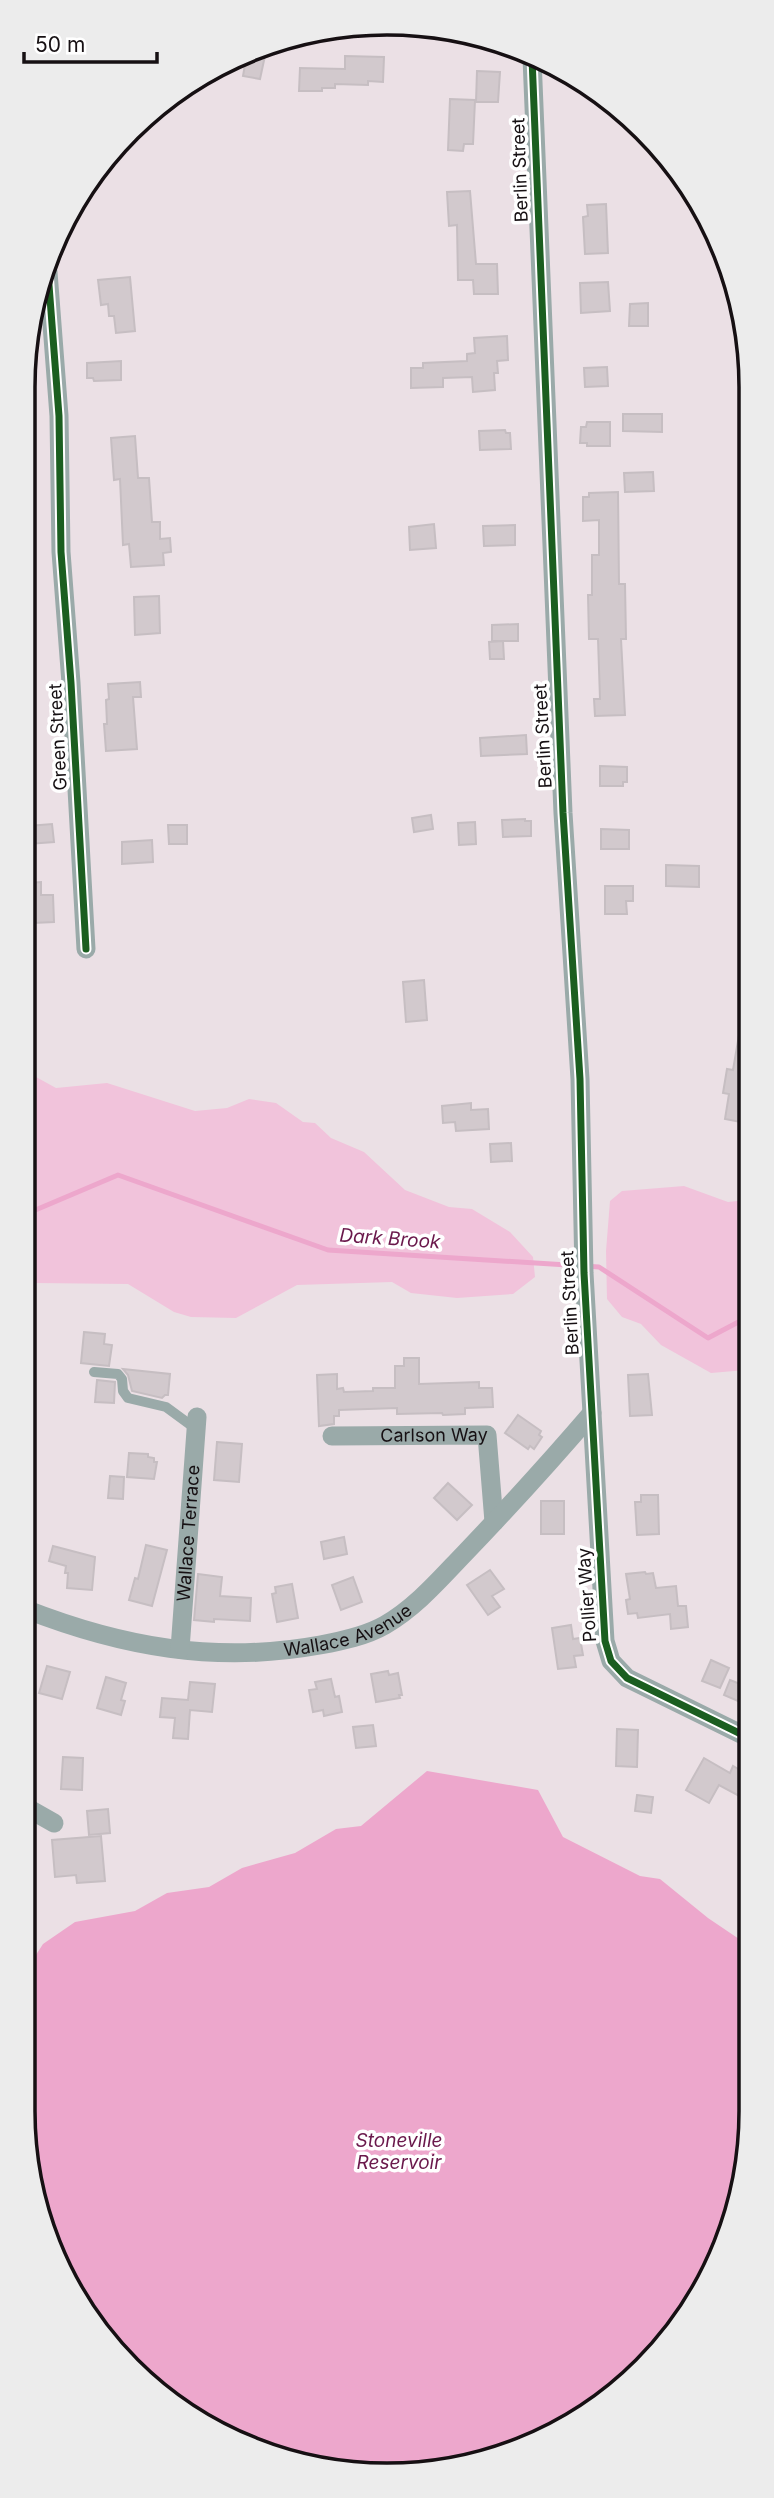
<svg xmlns="http://www.w3.org/2000/svg" width="774" height="2498" font-family="Inter,sans-serif">
<style>
.green{fill:#f1c3db}
.water{fill:#eda7cc}
.lines{fill:none;stroke-linecap:round;stroke-linejoin:round}
.stream{stroke:#eda7cc;stroke-width:5}
.building{fill:#d2c9cd;stroke:#c6bec2;stroke-width:2}
.lane{stroke:#9aaaa9;stroke-width:10}
.street{stroke:#9aaaa9;stroke-width:19}
.cycleway-casing{stroke:#fff;stroke-width:11}
.cycleway{stroke:#1b5e20;stroke-width:7}
.labels{text-anchor:middle;stroke-width:7;stroke-linejoin:round;paint-order:stroke}
.street-label{font-size:18px;fill:#161013;stroke:#fff}
.water-label{font-size:19px;font-style:italic;fill:#6a184b;stroke:#fff}
.rim{fill:none;stroke:#161013;stroke-width:3.5}
</style>
<rect width="100%" height="100%" fill="#ebe0e5"/>
<g class="green">
<path d="M27,1072L56,1088L107,1083L195,1111L227,1108L249,1099L276,1103L303,1122L315,1123L331,1138L364,1152L405,1190L449,1207L472,1209L510,1232L533,1257L535,1277L513,1294L457,1298L411,1293L392,1282L297,1285L236,1318L191,1317L174,1312L128,1284L35,1283L26,1278Z"/>
<path d="M684,1186L728,1202L746,1200V1370L711,1373L661,1345L641,1324L622,1317L607,1299L606,1251L610,1201L622,1191Z"/>
</g>
<path class="water" d="M427,1771L538,1790L563,1837L640,1876L660,1879L708,1918L745,1943L744,2182L690,2313L608,2400L482,2463L340,2472L226,2438L113,2351L50,2250L23,2111V1975L43,1944L75,1922L135,1911L167,1893L209,1887L242,1868L295,1853L336,1829L361,1826Z"/>
<g class="lines">
<path class="stream" d="M26,1214L118,1175L328,1250L599,1267L708,1338L746,1318"/>
</g>
<g class="building">
<path d="M266,51L260,79L243,76L246,59Z"/>
<path d="M345,56L384,57L383,82L368,81V85L335,84V88H322V91H299L300,68L345,69Z"/>
<path d="M477,71L500,72L498,102H476Z"/>
<path d="M450,99L475,100L473,144H464L463,151L448,150Z"/>
<path d="M470,191L476,264H497L498,294H474L473,280H458L457,225L449,226L447,192Z"/>
<path d="M606,204L608,253L585,254L583,217L588,216L587,205Z"/>
<path d="M130,277L135,331L116,333L114,316H109L108,304L101,305L98,280Z"/>
<path d="M608,282L610,311L581,313L580,283Z"/>
<path d="M648,303V326H629L630,304Z"/>
<path d="M507,336L508,360L497,361L498,373H494L495,390L473,392L472,377L443,378V387L411,388V368H423V363L467,361V354L475,353L474,338Z"/>
<path d="M121,361V380L94,381L93,378H87V363Z"/>
<path d="M607,367L608,386L585,387L584,368Z"/>
<path d="M623,414H662V432L623,431Z"/>
<path d="M587,422H610V446H587V443H580L581,427H586Z"/>
<path d="M505,430L506,433H510L511,449L480,450L479,431Z"/>
<path d="M135,436L138,478H149L152,522H160V539L170,538L171,552L163,553L164,565L131,567L129,544L123,545L120,479L114,480L111,438Z"/>
<path d="M653,472L654,491L625,492L624,473Z"/>
<path d="M618,492L619,584H625L626,639H621L625,715L595,716L594,699H600L598,639H589L588,595H592V555H599V520L583,521V497H589V493Z"/>
<path d="M434,524L436,548L410,550L409,527Z"/>
<path d="M515,525V545L484,546L483,526Z"/>
<path d="M159,596L160,633L135,635L134,597Z"/>
<path d="M518,624V641H492V625Z"/>
<path d="M503,641L504,659H490L489,642Z"/>
<path d="M140,682L141,697H133L137,749L106,751L104,724H107L106,700L109,699L108,684Z"/>
<path d="M526,735L527,754L481,756L480,738Z"/>
<path d="M600,766L627,767V782H623V786H600Z"/>
<path d="M431,815L433,829L414,832L412,818Z"/>
<path d="M525,819V821H531V836L503,837L502,820Z"/>
<path d="M475,822L476,844L459,845L458,823Z"/>
<path d="M52,824L54,842L28,844V826Z"/>
<path d="M168,825H187V844H169Z"/>
<path d="M601,829L629,830V849H601Z"/>
<path d="M152,840L153,862L122,864V842Z"/>
<path d="M666,865L699,866V887L666,886Z"/>
<path d="M41,882V895H53L54,922L33,923V900H28V883Z"/>
<path d="M605,886H633V901H626L627,914H605Z"/>
<path d="M424,980L427,1020L406,1022L403,982Z"/>
<path d="M739,1035L747,1036L746,1123L725,1119L729,1094L723,1093L727,1069L733,1070Z"/>
<path d="M471,1103V1110L488,1109L489,1129L456,1131L455,1122L443,1123L442,1106Z"/>
<path d="M511,1143L512,1161L491,1162L490,1144Z"/>
<path d="M84,1332L105,1334L104,1344L112,1345L109,1366L81,1363Z"/>
<path d="M404,1358H419V1384L479,1382V1388H492L493,1407L465,1408V1414L443,1415L442,1413L397,1414V1408L339,1410V1416H334V1424L319,1426L317,1375L337,1374V1389L343,1388L344,1392L373,1391V1388H395V1366H404Z"/>
<path d="M123,1369L170,1374L168,1395H165L162,1398L132,1391L128,1375Z"/>
<path d="M648,1374L652,1415L630,1416L628,1375Z"/>
<path d="M97,1380L115,1382L114,1403L95,1402Z"/>
<path d="M518,1415L541,1431L539,1435L542,1437L534,1449L530,1446L528,1449L505,1433Z"/>
<path d="M217,1442L242,1444L239,1482L214,1480Z"/>
<path d="M129,1453L148,1454V1457L154,1458V1462H157L154,1479L127,1477Z"/>
<path d="M110,1476L124,1477L123,1499L108,1498Z"/>
<path d="M448,1483L472,1505L457,1520L434,1498Z"/>
<path d="M641,1495H658L659,1534L637,1535L635,1502H641Z"/>
<rect x="541" y="1501" width="23" height="33"/>
<path d="M344,1537L347,1554L324,1559L321,1542Z"/>
<path d="M146,1545L167,1550L152,1606L129,1600L135,1578L138,1579Z"/>
<path d="M53,1546L95,1557L92,1590L67,1588L68,1573H65L66,1566L49,1561Z"/>
<path d="M490,1570L504,1589L492,1596L500,1607L488,1615L467,1585Z"/>
<path d="M645,1572L646,1574L653,1573L656,1588L676,1586L678,1606H686L688,1627L671,1629L670,1614L638,1618L637,1613L628,1614L626,1600L630,1599L626,1574Z"/>
<path d="M198,1574L222,1577L220,1596L251,1598L250,1621L214,1619V1622L194,1620Z"/>
<path d="M353,1577L362,1602L341,1610L332,1585Z"/>
<path d="M292,1584L298,1618L277,1622L272,1594L276,1593L275,1587Z"/>
<path d="M571,1625L573,1639L580,1638L583,1655L574,1656L576,1667L558,1669L552,1628Z"/>
<path d="M711,1660L729,1668L720,1688L702,1681Z"/>
<path d="M47,1666L70,1672L62,1699L39,1693Z"/>
<path d="M388,1671L389,1675L398,1673L402,1695H399L400,1698L376,1702L371,1674Z"/>
<path d="M106,1677L126,1683L121,1700L125,1701L121,1715L97,1708Z"/>
<path d="M331,1679L335,1697L339,1696L342,1712L324,1716L323,1710L313,1712L309,1690L317,1689L315,1682Z"/>
<path d="M730,1680L745,1686V1704L724,1695Z"/>
<path d="M190,1682L215,1684L212,1712L190,1710L188,1739L173,1738L175,1718L160,1717L162,1698L188,1700Z"/>
<path d="M373,1725L376,1746L356,1748L353,1727Z"/>
<path d="M617,1729L638,1730L637,1767L616,1766Z"/>
<path d="M63,1757L83,1758L82,1790L61,1789Z"/>
<path d="M704,1758L730,1773L733,1766L745,1773V1799L719,1785L709,1803L686,1790Z"/>
<path d="M637,1795L653,1797L651,1813L635,1811Z"/>
<path d="M108,1809L110,1833L89,1835L87,1811Z"/>
<path d="M101,1836L105,1881L77,1883L76,1875L55,1877L52,1840Z"/>
</g>
<g class="lines">
<path class="lane" d="M94,1372L118,1374L122,1379L123,1391L128,1398L166,1407L196,1429"/>
<g class="street">
<path d="M532,58L563,813L580,1079L584,1273L605,1641L611,1661L627,1678L745,1736"/>
<path d="M48,272L59,416L61,552L71,683L86,949"/>
<path id="s1" d="M332,1436L487,1435L494,1522"/>
<path id="s2" d="M25,1609C122,1647 216,1664 320,1645C342,1641 366,1636 385,1625C416,1607 439,1580 464,1554C508,1508 550,1462 592,1413"/>
<path id="s3" d="M180,1649L197,1417"/>
<path d="M24,1806L54,1823"/>
</g>
<defs>
<g id="cycleway">
<path d="M532,58L563,813L580,1079L584,1273L605,1641L611,1661L627,1678L745,1736"/>
<path d="M48,272L59,416L61,552L71,683L86,949"/>
</g>
</defs>
<use href="#cycleway" class="cycleway-casing"/>
<use href="#cycleway" class="cycleway"/>
</g>
<g class="labels">
<g class="street-label">
<text transform="translate(520 170) rotate(-92)" y="6">Berlin Street</text>
<text transform="translate(543 736) rotate(-93)" y="6">Berlin Street</text>
<text transform="translate(58 737) rotate(-93)" y="6">Green Street</text>
<text transform="translate(570 1303) rotate(-93)" y="6">Berlin Street</text>
<text dy="6" stroke="none"><textPath href="#s1" startOffset="102">Carlson Way</textPath></text>
<text dy="6" stroke="none"><textPath href="#s3" startOffset="116">Wallace Terrace</textPath></text>
<text transform="translate(587 1595) rotate(-94)" y="6">Pollier Way</text>
<text dy="6" stroke="none"><textPath href="#s2" startOffset="332">Wallace Avenue</textPath></text>
</g>
<g class="water-label">
<text transform="translate(390 1238) rotate(4)" y="7">Dark Brook</text>
<text x="399" y="2147">Stoneville<tspan x="399" dy="22">Reservoir</tspan></text>
</g>
</g>
<path d="M0 0H774V2498H0ZM387 35H387A352 352 0 0 1 739 387V2111A352 352 0 0 1 387 2463H387A352 352 0 0 1 35 2111V387A352 352 0 0 1 387 35Z" fill="#ececec" fill-rule="evenodd"/>
<path class="rim" d="M387 35H387A352 352 0 0 1 739 387V2111A352 352 0 0 1 387 2463H387A352 352 0 0 1 35 2111V387A352 352 0 0 1 387 35Z"/>
<path d="M24 52v10h133v-10" fill="none" stroke="#161013" stroke-width="3.5"/>
<text x="35" y="52" font-size="21" fill="#161013" stroke="#ffffff" stroke-width="5" paint-order="stroke">50 m</text>
</svg>
